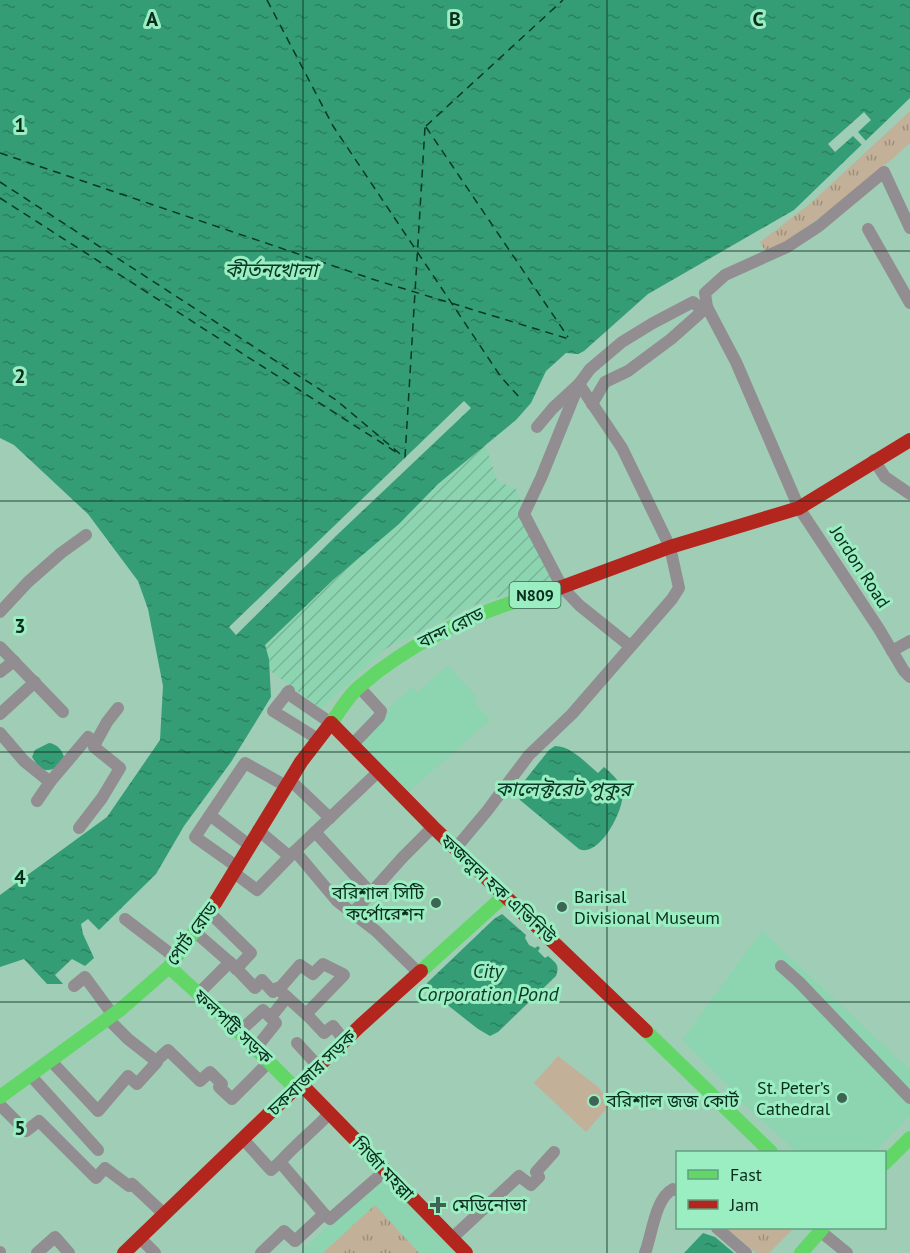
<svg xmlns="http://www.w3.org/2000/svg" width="910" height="1253" font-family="'PT Sans','Noto Sans Bengali',sans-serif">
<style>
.built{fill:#8dd4b0}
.industrial{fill:url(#industrial-furrows)}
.grass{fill:#c2b098}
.park{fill:url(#park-tufts)}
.water{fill:url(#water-ripples)}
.pier{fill:#a0cdb6}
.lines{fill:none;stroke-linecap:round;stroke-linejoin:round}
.ferry{stroke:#093925;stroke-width:1.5;stroke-dasharray:8 6;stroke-linecap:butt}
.street{stroke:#918d90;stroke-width:12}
.fast{stroke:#63d668;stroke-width:14}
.jam{stroke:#b3261e;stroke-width:14}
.grid{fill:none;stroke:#092d1d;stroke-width:1.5;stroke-opacity:0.55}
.poi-dot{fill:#3e6553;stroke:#9bedc2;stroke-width:2}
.labels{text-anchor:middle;stroke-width:6;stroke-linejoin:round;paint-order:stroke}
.shield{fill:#9bedc2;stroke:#35674e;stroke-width:1.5}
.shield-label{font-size:16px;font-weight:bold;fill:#092d1d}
.street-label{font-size:18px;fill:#092d1d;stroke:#9bedc2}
.poi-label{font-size:18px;fill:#092d1d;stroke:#9bedc2;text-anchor:start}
.water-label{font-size:20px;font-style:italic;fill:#093925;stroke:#9bedc2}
.grid-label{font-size:20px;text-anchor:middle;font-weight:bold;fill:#092d1d;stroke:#9bedc2;stroke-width:6;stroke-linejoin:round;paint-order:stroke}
</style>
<defs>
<pattern id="industrial-furrows" width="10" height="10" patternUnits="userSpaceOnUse" patternTransform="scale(1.5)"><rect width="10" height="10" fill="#8dd4b0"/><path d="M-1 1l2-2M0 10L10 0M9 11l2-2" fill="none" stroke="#78b697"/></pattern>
<pattern id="park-tufts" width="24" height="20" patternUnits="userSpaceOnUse" patternTransform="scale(1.5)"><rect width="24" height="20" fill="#c2b098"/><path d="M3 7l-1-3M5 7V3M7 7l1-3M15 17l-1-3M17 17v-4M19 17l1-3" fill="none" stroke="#9c907b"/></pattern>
<pattern id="water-ripples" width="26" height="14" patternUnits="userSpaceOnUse" patternTransform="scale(1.5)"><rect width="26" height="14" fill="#349d76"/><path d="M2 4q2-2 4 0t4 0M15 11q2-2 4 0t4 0" fill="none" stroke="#2a8060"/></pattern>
</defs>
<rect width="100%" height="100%" fill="#a0cdb6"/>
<g class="built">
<path d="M448,665L478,699L475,703L490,720L407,793L357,737L412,687L417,693Z"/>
<path d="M762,931L910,1070V1115L875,1152H797L731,1092L732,1090L682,1040Z"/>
<path d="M382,1174L459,1253H419L375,1205L323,1253H300Z"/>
</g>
<path class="industrial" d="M471,401L497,481L516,489L537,542L557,580L545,581L472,606L385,649L321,709L252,657Z"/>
<path class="grass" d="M558,1056L598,1087L609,1102L607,1108L586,1132L534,1083Z"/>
<g class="park">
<path d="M910,111V143C865,184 818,221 767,254L760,242L811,203Z"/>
<path d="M375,1205L419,1253H323Z"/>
<path d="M726,1228H794L769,1253H756Z"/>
</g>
<g class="water">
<path d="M0,0H910V98L794,210L648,294L584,351L578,354L566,353L546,371L531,403L516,420L438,484L399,524L333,580L265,645L269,659L271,697L231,762L184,826L156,874L99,930L88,919L81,924L83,934L94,958L85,966L72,959L55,975L63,984H47L24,959L0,967V895L107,817L160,740L163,686L148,609L138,581L88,514L14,445L0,438Z"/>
<path d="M49,743C57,744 62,750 64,757C57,768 54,772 40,769L32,757L35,750Z"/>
<path d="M555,746C571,746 586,763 598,773L604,767C611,773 618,779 622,788C628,804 600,859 579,849L520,800L518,795V789L549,750Z"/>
<path d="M502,914L526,935L525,938L529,945L535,948L538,946L540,948L538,951L545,958L548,956C556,963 560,965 556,976L498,1032L490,1036L478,1029L431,992L427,983L494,919Z"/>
<path d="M703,1233L715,1237L734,1253H684Z"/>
</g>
<g class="pier">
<path d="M864,112L871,120L858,132L866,141L862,145L853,136L835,152L828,144Z"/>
<path d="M464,401L471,408L337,535L236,635L229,627Z"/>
</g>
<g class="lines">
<g class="ferry">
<path d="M267,0L333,126L501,377L520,398"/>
<path d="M426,126L563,0"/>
<path d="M426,127L568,337"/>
<path d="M0,153L372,279L569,339"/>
<path d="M0,182L336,400L405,458"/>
<path d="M0,198L399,454"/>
<path d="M405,457L425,127"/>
</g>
<g class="street">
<path d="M910,228L884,172L819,226L787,247L725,275L705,293L707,307L736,362L799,508L879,629L904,671L910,677"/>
<path d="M868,229L910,303"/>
<path d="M579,384L541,478L524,514L562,587L579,605L630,646"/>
<path d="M592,404L605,382L628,371L671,339L707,307"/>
<path d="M537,427L553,408L579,384L590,369L622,342L653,323L693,302L703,311"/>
<path d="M874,460L885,477L910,494"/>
<path d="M0,612L28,582L61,553L86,535"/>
<path d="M0,647L63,712"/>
<path d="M892,651L910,641"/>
<path d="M0,672L14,661"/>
<path d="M289,691L273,711L318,739"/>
<path d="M287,693L331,723"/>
<path d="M0,714L35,682"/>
<path d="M0,733L24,761L50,782L37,801"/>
<path d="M96,742L107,722L118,708"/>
<path d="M353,744L379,717L381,711L359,687"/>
<path d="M290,780L330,818"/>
<path d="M50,782L88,737L96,742L94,747L120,768L102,798L79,828"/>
<path d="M211,816L249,845"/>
<path d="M258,830L289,856"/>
<path d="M315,832L371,893"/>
<path d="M455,849L487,811L529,755L572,714L672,599L679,588L670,547L622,448L579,384"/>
<path d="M295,851L337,901L376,931L419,973"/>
<path d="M236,866L195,837L245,763L286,786"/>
<path d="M233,872L257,890L295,851L378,772"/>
<path d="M209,912L251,953L236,969"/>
<path d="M352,914L403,857L433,827"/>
<path d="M125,919L176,958"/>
<path d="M195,932L233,965L255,988L262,980L273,992L277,988L309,1017L324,1033L333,1026L345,1041"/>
<path d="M781,966L799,982L910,1098"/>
<path d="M74,986L85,977L113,1015"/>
<path d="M279,989L300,965L313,974L323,964L343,974L344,975L306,1014"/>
<path d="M198,994L230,962"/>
<path d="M271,1017L287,997"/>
<path d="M108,1019L128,1039L156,1061L168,1050L200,1081L210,1072L222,1084L219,1087L232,1099L270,1061"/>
<path d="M239,1032L263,1010L276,1023L256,1048"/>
<path d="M297,1043L319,1067"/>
<path d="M51,1061L98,1111L128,1076L137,1084L157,1062L156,1061"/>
<path d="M31,1076L98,1150"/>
<path d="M2,1107L26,1131L39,1121L96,1178L105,1168L129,1186L132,1184L164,1214"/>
<path d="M243,1139L271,1170L280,1162L324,1214"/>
<path d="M280,1162C296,1144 314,1130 330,1113"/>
<path d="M717,1228L746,1253"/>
<path d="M820,1231L847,1253"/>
<path d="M140,1238L155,1253"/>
<path d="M451,1239L519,1176L531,1185L539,1177L536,1172L554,1152"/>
<path d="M0,1252V1253"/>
<path d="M37,1253L55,1237L69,1253"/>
<path d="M261,1253L284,1231L295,1241L324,1214L330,1219L385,1171"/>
<path d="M645,1253C652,1235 655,1198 673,1189L678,1191"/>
</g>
<g class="fast">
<path d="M331,723C340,711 348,696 359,687C408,644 471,614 533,596"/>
<path d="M169,967L224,1017L296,1089"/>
<path d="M421,971L504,896"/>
<path d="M646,1031L771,1152"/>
<path d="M0,1097L121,1009L169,967L215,903"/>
<path d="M884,1164L910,1138"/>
<path d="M801,1253L823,1228"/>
</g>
<g class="jam">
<path d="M533,596L562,587L670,547L799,508L910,440"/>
<path d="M331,723L433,827L646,1031"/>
<path d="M215,903L301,762L331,723"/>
<path d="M301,1084L466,1253"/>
<path d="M124,1253L361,1025L421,971"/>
</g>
</g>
<path class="grid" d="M303,0V1253M607,0V1253M0,251H910M0,501H910M0,752H910M0,1002H910"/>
<g class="poi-dot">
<circle cx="436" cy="903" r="6"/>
<circle cx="562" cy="907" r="6"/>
<circle cx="842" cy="1098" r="6"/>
<circle cx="594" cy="1101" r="6"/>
<path d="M435 1196h6v6h6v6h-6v6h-6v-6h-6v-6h6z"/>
</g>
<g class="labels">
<rect class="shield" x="509.5" y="582" width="51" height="26" rx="4.5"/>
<g class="shield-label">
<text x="535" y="601">N809</text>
</g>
<g class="street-label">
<text transform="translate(860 567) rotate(57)" y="6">Jordon Road</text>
<text transform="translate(451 628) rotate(-26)" y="6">বান্দ রোড</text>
<text transform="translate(498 889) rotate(43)" y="6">ফজলুল হক এভিনিউ</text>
<text transform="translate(192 934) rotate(-54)" y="6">পোর্ট রোড</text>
<text transform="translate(233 1027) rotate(43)" y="6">ফলপট্টি সড়ক</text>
<text transform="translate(312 1073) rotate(-44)" y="6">চকবাজার সড়ক</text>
<text transform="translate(383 1169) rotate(46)" y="6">গির্জা মহল্লা</text>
</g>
<g class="poi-label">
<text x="424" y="899" text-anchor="end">বরিশাল সিটি<tspan x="424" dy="21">কর্পোরেশন</tspan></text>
<text x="574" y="903">Barisal<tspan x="574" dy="21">Divisional Museum</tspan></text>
<text x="830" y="1094" text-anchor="end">St. Peter’s<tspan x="830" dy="21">Cathedral</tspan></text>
<text x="606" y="1107">বরিশাল জজ কোর্ট</text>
<text x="452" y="1211">মেডিনোভা</text>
</g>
<g class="water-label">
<text x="271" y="277">কীর্তনখোলা</text>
<text x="563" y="796">কালেক্টরেট পুকুর</text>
<text x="488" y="978">City<tspan x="488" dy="23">Corporation Pond</tspan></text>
</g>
</g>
<g class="grid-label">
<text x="152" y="26">A</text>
<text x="455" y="26">B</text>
<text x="758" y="26">C</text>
<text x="20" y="132">1</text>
<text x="20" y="383">2</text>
<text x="20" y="633">3</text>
<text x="20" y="884">4</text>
<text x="20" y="1135">5</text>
</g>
<rect x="676" y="1151" width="210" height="78" fill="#9bedc2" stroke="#61a080" stroke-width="1.5"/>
<rect x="688" y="1170" width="30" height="9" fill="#63d668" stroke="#61a080" stroke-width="1.5"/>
<text x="730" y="1181" font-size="18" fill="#092d1d">Fast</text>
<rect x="688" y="1200" width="30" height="9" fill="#b3261e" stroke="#61a080" stroke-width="1.5"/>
<text x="730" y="1211" font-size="18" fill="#092d1d">Jam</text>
</svg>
